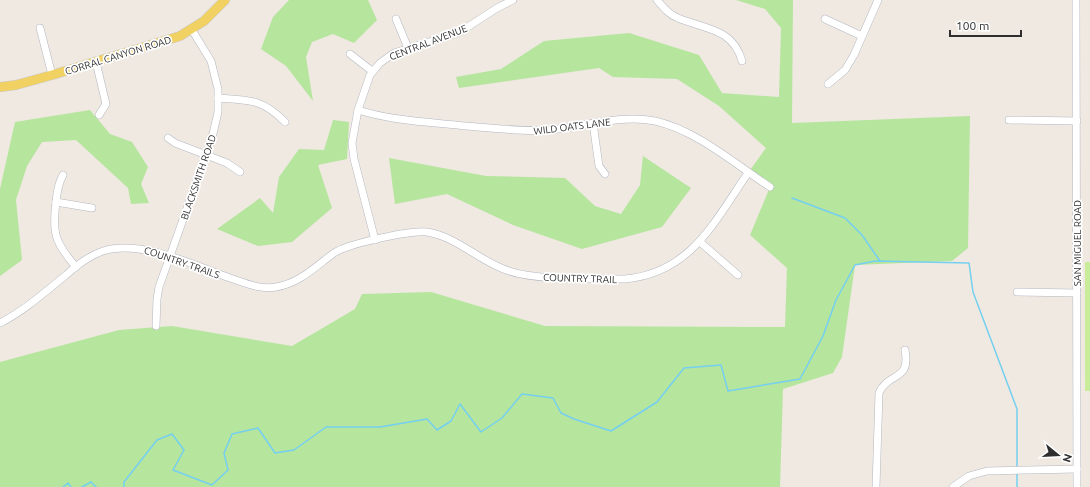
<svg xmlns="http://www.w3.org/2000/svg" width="1090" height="487" font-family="Ubuntu,sans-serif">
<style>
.green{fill:#b6e59e}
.pitch{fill:#c9ec9a}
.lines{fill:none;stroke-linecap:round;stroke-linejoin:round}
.stream{stroke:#75cff0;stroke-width:1.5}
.minor-casing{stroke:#b4b7c1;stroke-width:8}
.major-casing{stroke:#c9c9c9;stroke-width:10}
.minor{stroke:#fff;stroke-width:7}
.major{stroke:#f2d163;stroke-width:9}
.labels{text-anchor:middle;stroke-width:3.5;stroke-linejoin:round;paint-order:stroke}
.street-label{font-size:10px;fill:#2e2e2e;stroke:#fff}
</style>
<rect width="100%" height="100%" fill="#efe9e1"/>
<g class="green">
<path d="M289,0H368L377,20L354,43L333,34L312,42L306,57L313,101L286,66L261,49L273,17Z"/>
<path d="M736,0H793L792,123L970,116L968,248L952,261L855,265L842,357L833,373L783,389L780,487H0V362L119,330L172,326L292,346L355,309L362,294L431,292L545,326L785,327L787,268L750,235L770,187L748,173L766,148L719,106L677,79L613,77L599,68L459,88L456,77L501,69L544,41L629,33L699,55L722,93L779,97L781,28L765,9Z"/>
<path d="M90,110L110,134L132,142L148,167L141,184L149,203L131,204L128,188L76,140L42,142L27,166L16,200L22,260L0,276V189L15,122Z"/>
<path d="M333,120L349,122L347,159L318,165L332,208L292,242L258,246L217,229L260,198L273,213L279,177L299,149L324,150Z"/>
<path d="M643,156L691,188L662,227L582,249L513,225L447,194L395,204L389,158L486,176L565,178L595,206L621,214L640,185Z"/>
</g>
<rect class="pitch" x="1085" y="262" width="5" height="129"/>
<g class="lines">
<g class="stream">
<path d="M792,198L845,218L862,235L880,261"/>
<path d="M63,487L68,483L71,487"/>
<path d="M82,487L91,482L96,487"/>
<path d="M124,487V482L157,440L172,434L184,450L173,470L212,485L228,470L224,453L232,434L258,428L275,453L294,450L326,427H380L427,419L437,430L451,421L460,404L481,432L502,418L522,394L553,398L561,413L574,419L611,431L657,402L684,368L721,365L728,391L800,379L823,336L836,300L855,265L875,261L969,263L973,292L1017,409V468"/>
<path d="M1017,487V473"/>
</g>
<defs>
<g id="minor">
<path d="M657,0C663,7 669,15 678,18C704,29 733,28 742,61"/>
<path d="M1076,0L1077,487"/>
<path d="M396,19L408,48"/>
<path d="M825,19L862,36"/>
<path d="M40,28L52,75"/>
<path d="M350,54L372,71"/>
<path d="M96,62L106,104L99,115"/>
<path d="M828,84L845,70L854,55L878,0"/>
<path d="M218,98C250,100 262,99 285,122"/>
<path d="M358,110C393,121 429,122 466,126C494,128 522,132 550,130C585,127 620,114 655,121C696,130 735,164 770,187"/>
<path d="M1009,120L1077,121"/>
<path d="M593,123L599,166L605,174"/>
<path d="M168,138L175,143L227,163L240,172"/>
<path d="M63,175C58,184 57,192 56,202C52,233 55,243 76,267"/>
<path d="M56,202L92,208"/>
<path d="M375,240L354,159L352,143L358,110L370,75L380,63L394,53L460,32L497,8L513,0"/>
<path d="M700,242L738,275"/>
<path d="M1017,292L1077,293"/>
<path d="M0,323C24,311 45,292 66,275C77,265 88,256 103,251C141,239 193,265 230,278C245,283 260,290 276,287C300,283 316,266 334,253C347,244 410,230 427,232C458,237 480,262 509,271C539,281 592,278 625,279C691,273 714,222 748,173"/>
<path d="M156,326L157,299L159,287L212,138L218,112V89L211,61L192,30"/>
<path d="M876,487L879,393C889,371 911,382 905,350"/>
<path d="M953,487L969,476L987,471L1077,469"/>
</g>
<path id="major" d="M0,87L16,85L52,75L180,36L204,21L225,0"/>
</defs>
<use href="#minor" class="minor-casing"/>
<use href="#major" class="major-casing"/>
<use href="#minor" class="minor"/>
<use href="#major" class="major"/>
</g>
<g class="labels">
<g class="street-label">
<text transform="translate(428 42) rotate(-21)" y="4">CENTRAL AVENUE</text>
<text transform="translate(118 55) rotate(-17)" y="4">CORRAL CANYON ROAD</text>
<text transform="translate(572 126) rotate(-7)" y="4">WILD OATS LANE</text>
<text transform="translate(198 177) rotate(-71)" y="4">BLACKSMITH ROAD</text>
<text transform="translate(1077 243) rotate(-90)" y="4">SAN MIGUEL ROAD</text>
<text transform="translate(182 262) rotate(19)" y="4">COUNTRY TRAILS</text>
<text transform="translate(580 278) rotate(2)" y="4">COUNTRY TRAIL</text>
</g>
</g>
<g transform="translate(1058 455) rotate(108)" stroke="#ffffff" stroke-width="3" paint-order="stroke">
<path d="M0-3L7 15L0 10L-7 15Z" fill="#2e2e2e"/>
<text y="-6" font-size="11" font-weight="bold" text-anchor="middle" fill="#2e2e2e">N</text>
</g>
<path d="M950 30v6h71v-6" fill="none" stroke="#2e2e2e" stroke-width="2"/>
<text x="956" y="30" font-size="12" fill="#2e2e2e" stroke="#ffffff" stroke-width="3" paint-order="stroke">100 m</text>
</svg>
